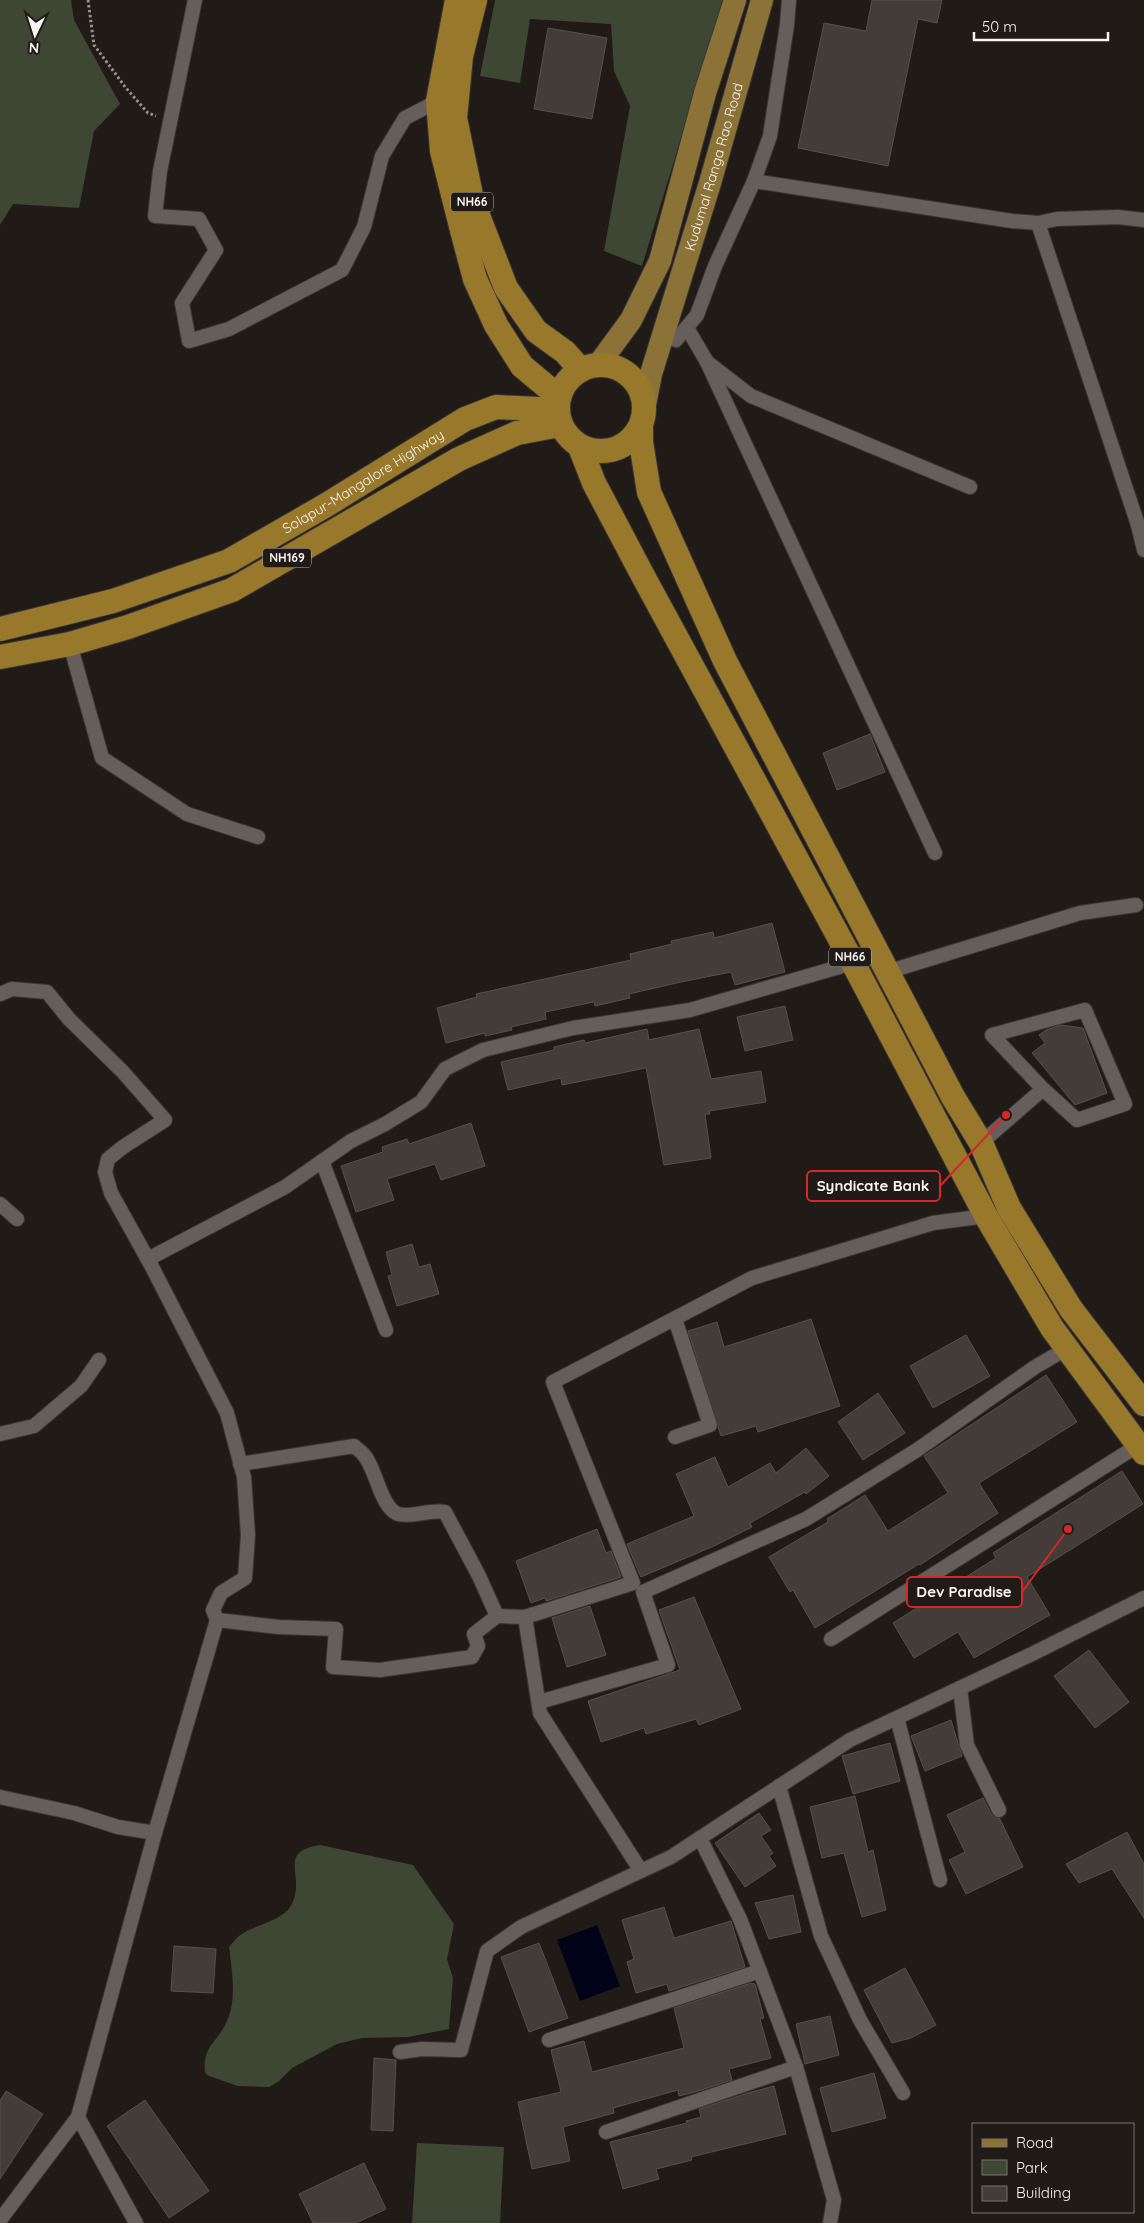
<svg xmlns="http://www.w3.org/2000/svg" width="1144" height="2223" font-family="Quicksand,sans-serif">
<style>
.green{fill:#3e4734}
.water{fill:#000317}
.building{fill:#433c39;stroke:#574f4c}
.lines{fill:none;stroke-linecap:round;stroke-linejoin:round}
.minor-casing{stroke:#3a3634;stroke-width:16}
.primary-casing{stroke:#3a3634;stroke-width:24}
.trunk-casing{stroke:#3a3634;stroke-width:26}
.path{stroke:#96928f;stroke-width:3;stroke-dasharray:2.5 2.5;stroke-linecap:butt}
.minor{stroke:#665e5b;stroke-width:14}
.primary{stroke:#8b7236;stroke-width:22}
.trunk{stroke:#98782a;stroke-width:24}
.labels{text-anchor:middle;stroke-width:4;stroke-linejoin:round;paint-order:stroke}
.shield{fill:#211b18;stroke:#b8b3b1;stroke-width:1}
.shield-label{font-size:12px;font-weight:bold;fill:#f8f4f2}
.street-label{font-size:14px;fill:#f8f4f2;stroke:#211b18}
.leader{fill:none;stroke:#d62828;stroke-width:2}
.callout-dot{fill:#d62828;stroke:#211b18;stroke-width:2}
.callout{fill:#211b18;stroke:#d62828;stroke-width:2}
.callout-label{font-size:15px;text-anchor:middle;font-weight:bold;fill:#f8f4f2}
</style>
<rect width="100%" height="100%" fill="#211b18"/>
<g class="green">
<path d="M0,0H71L74,20L120,104L94,131L79,208L13,204L0,225Z"/>
<path d="M495,0H723L642,266L604,251L630,106L614,71L611,24L530,19L520,83L480,76Z"/>
<path d="M320,1845L413,1865L454,1924L447,1959L453,1978L449,2029L408,2037L362,2038L337,2044L292,2068L279,2081L269,2087L238,2086L209,2076L205,2073C202,2046 218,2042 227,2021C237,1998 232,1971 229,1947C232,1944 235,1939 239,1936C254,1924 283,1922 292,1904C306,1875 276,1852 320,1845Z"/>
<path d="M417,2143L504,2147L500,2223H412Z"/>
</g>
<path class="water" d="M597,1925L620,1986L580,2001L557,1940Z"/>
<g class="building">
<path d="M872,0H942L937,23L918,19L888,166L798,148L824,23L866,31Z"/>
<path d="M548,28L607,38L592,119L534,109Z"/>
<path d="M870,734L885,772L837,790L823,753Z"/>
<path d="M772,923L785,972L735,985L731,972L681,982L629,994L630,998L595,1006L594,1002L545,1012L546,1019L511,1027L512,1030L485,1036V1033L446,1043L437,1008L477,997L476,994L631,960L630,954L672,944L671,941L713,932L714,938Z"/>
<path d="M785,1006L793,1040L745,1051L737,1017Z"/>
<path d="M1061,1025L1083,1028L1107,1093L1075,1105L1032,1053L1045,1043L1039,1035L1046,1030Z"/>
<path d="M647,1029L649,1040L699,1029L711,1079L761,1071L766,1102L709,1111L710,1114H705L711,1158L664,1165L646,1068L562,1085L561,1078L508,1090L501,1062L554,1050V1047L584,1040L585,1043Z"/>
<path d="M471,1123L485,1166L441,1180L435,1164L387,1179L394,1200L356,1212L341,1166L383,1152L382,1147L407,1139L409,1144Z"/>
<path d="M412,1244L419,1267L430,1264L439,1294L397,1306L388,1276L392,1275L386,1252Z"/>
<path d="M811,1319L840,1406L758,1432L756,1426L721,1436L688,1331L717,1322L724,1347Z"/>
<path d="M966,1335L990,1376L933,1408L910,1366Z"/>
<path d="M1046,1375L1077,1422L979,1483L998,1513L920,1565L919,1564L815,1628L793,1590L790,1592L769,1557L828,1522L827,1519L865,1495L888,1531L948,1493L924,1456Z"/>
<path d="M878,1393L905,1433L863,1460L838,1422Z"/>
<path d="M806,1448L829,1476L806,1494L805,1492L750,1523L752,1527L714,1546L641,1577L639,1573L627,1544L694,1516L676,1474L715,1457L728,1487L770,1463L776,1473Z"/>
<path d="M1122,1471L1143,1504L1027,1577L1050,1615L974,1658L958,1632L914,1658L893,1623L996,1558L993,1553Z"/>
<path d="M597,1529L606,1553L611,1551L621,1577L546,1601L545,1598L531,1603L516,1561Z"/>
<path d="M694,1597L741,1709L699,1725L696,1719L646,1734L644,1728L601,1742L588,1701L680,1670L659,1610Z"/>
<path d="M590,1606L606,1655L567,1667L552,1618Z"/>
<path d="M1089,1650L1129,1702L1095,1728L1054,1676Z"/>
<path d="M951,1720L962,1756L925,1771L911,1736Z"/>
<path d="M890,1743L900,1781L853,1794L842,1756Z"/>
<path d="M855,1796L868,1852L873,1850L886,1910L862,1917L844,1853L822,1858L810,1807Z"/>
<path d="M983,1798L991,1814L1000,1819L1023,1867L966,1894L949,1860L965,1852L947,1815Z"/>
<path d="M759,1813L771,1830L761,1836L773,1853L769,1856L776,1866L745,1887L715,1843Z"/>
<path d="M1127,1832L1144,1864V1918L1112,1869L1079,1883L1066,1864Z"/>
<path d="M793,1895L801,1932L769,1939L755,1903Z"/>
<path d="M664,1907L674,1938L731,1921L745,1967L669,1991L667,1984L636,1993L627,1962L634,1959L622,1920Z"/>
<path d="M539,1943L568,2018L529,2032L501,1957Z"/>
<path d="M174,1946L216,1949L213,1993L171,1991Z"/>
<path d="M905,1968L936,2025L911,2038L892,2043L864,1990Z"/>
<path d="M751,1983L755,1984L764,2018L760,2019L771,2058L729,2069L732,2080L695,2092L679,2096L678,2090L613,2108L614,2113L563,2127L570,2161L532,2169L518,2102L561,2092L551,2050L584,2041L592,2072L684,2048L674,2008Z"/>
<path d="M830,2016L839,2055L805,2064L796,2024Z"/>
<path d="M374,2058L396,2060L393,2131L371,2130Z"/>
<path d="M874,2073L886,2118L832,2132L820,2088Z"/>
<path d="M774,2086L786,2134L691,2157L692,2160L656,2169L659,2179L623,2189L610,2142L687,2123L686,2121L701,2117L699,2109L748,2093Z"/>
<path d="M6,2091L43,2114L0,2179V2101Z"/>
<path d="M145,2100L209,2191L169,2218L107,2126Z"/>
<path d="M364,2163L386,2209L356,2223H313L299,2194Z"/>
</g>
<g class="lines">
<defs>
<g id="minor">
<path d="M195,0L160,171L155,216L199,219L216,250L182,303L189,341L229,329L342,270L364,227L382,156L405,118L438,101"/>
<path d="M754,181L1012,221L1038,223L1057,219L1118,217L1144,220"/>
<path d="M1038,223L1138,525L1144,550"/>
<path d="M687,328L707,362L751,396L970,487"/>
<path d="M663,334L676,340L697,315L715,266L754,181L770,136L787,25L789,0"/>
<path d="M707,362L935,853"/>
<path d="M70,644L102,758L187,814L258,837"/>
<path d="M887,972L1080,913L1136,905"/>
<path d="M0,994L12,989L47,992L69,1019L123,1072L165,1120L123,1147L108,1159L105,1172L111,1193L151,1265L227,1413L244,1477L248,1535L245,1578L221,1593L213,1610L217,1620L279,1627L336,1629L333,1667L380,1670L472,1657L478,1646L474,1634L497,1616L525,1617L633,1583L553,1382L752,1278L933,1223L986,1216"/>
<path d="M1085,1010L1125,1104L1077,1120L1043,1089L992,1035Z"/>
<path d="M981,1143L1043,1089"/>
<path d="M322,1161L386,1330"/>
<path d="M0,1204L17,1219"/>
<path d="M148,1259L285,1187L351,1141L385,1124L421,1102L445,1069L483,1050L573,1028L690,1010L853,963"/>
<path d="M0,1434L34,1426L81,1386L99,1360"/>
<path d="M675,1437L710,1425L675,1319"/>
<path d="M240,1464L354,1446C357,1449 361,1451 363,1454C376,1467 380,1507 398,1514C412,1518 429,1509 445,1512L479,1576L497,1616"/>
<path d="M525,1617L540,1713L641,1871"/>
<path d="M831,1639L1137,1446"/>
<path d="M960,1688L967,1745L999,1810"/>
<path d="M539,1702L668,1665L643,1592L806,1519L917,1450L1035,1367L1066,1349"/>
<path d="M897,1718L940,1880"/>
<path d="M779,1786L821,1936L860,2020L903,2093"/>
<path d="M0,1797L74,1813L118,1827L155,1833L78,2117"/>
<path d="M155,1833L217,1620"/>
<path d="M700,1838L740,1919L796,2067L834,2200L830,2223"/>
<path d="M549,2040L760,1971"/>
<path d="M400,2052L422,2049L461,2050L487,1951L521,1927L671,1857L850,1740L1032,1654L1144,1598"/>
<path d="M606,2132L796,2067"/>
<path d="M0,2220L78,2117L136,2223"/>
</g>
<g id="primary">
<path d="M598,365L631,320L660,261L705,93L735,0"/>
<path id="s1" d="M645,405L651,374L710,183L762,0"/>
</g>
<g id="trunk">
<path d="M457,0L438,101L442,151L463,234L475,279L496,325L522,366L559,397"/>
<path d="M475,0L461,56L455,118L472,200L506,288L536,331L565,352L581,370"/>
<circle cx="601" cy="408" r="43"/>
<path d="M641,426V442L649,492L725,661L953,1097L981,1143L1009,1208L1071,1309L1144,1404"/>
<path d="M580,447L594,483L642,574L853,963L986,1216L1052,1328L1144,1453"/>
<path id="s2" d="M0,629L113,601L229,561L328,504L465,419L496,407L557,410"/>
<path d="M0,657L70,644L128,627L232,590L459,459L517,433L560,425"/>
</g>
</defs>
<use href="#minor" class="minor-casing"/>
<use href="#primary" class="primary-casing"/>
<use href="#trunk" class="trunk-casing"/>
<path class="path" d="M88,0L94,45L126,88L148,113L156,116"/>
<use href="#minor" class="minor"/>
<use href="#primary" class="primary"/>
<use href="#trunk" class="trunk"/>
</g>
<g class="labels">
<g class="shield">
<rect x="451" y="192.5" width="42" height="19" rx="4"/>
<rect x="263" y="548.5" width="48" height="19" rx="4"/>
<rect x="829" y="947.5" width="42" height="19" rx="4"/>
</g>
<g class="shield-label">
<text x="472" y="206">NH66</text>
<text x="287" y="562">NH169</text>
<text x="850" y="961">NH66</text>
</g>
<g class="street-label">
<text dy="5" stroke="none"><textPath href="#s1" startOffset="248">Kudumal Ranga Rao Road</textPath></text>
<text dy="5" stroke="none"><textPath href="#s2" startOffset="395">Solapur-Mangalore Highway</textPath></text>
</g>
</g>
<path class="leader" d="M1006 1115L940 1186M1068 1529L1022 1592"/>
<g class="callout-dot">
<circle cx="1006" cy="1115" r="5"/>
<circle cx="1068" cy="1529" r="5"/>
</g>
<g class="callout">
<rect x="807" y="1171" width="133" height="30" rx="5"/>
<rect x="907" y="1577" width="115" height="30" rx="5"/>
</g>
<g class="callout-label">
<text x="873" y="1191">Syndicate Bank</text>
<text x="964" y="1597">Dev Paradise</text>
</g>
<rect x="972" y="2123" width="162" height="90" fill="#211b18" stroke="#77726f"/>
<rect x="982" y="2139" width="25" height="8" fill="#8b7236" stroke="#77726f"/>
<text x="1016" y="2148" font-size="15" fill="#f8f4f2">Road</text>
<rect x="982" y="2160" width="25" height="15" fill="#3e4734" stroke="#77726f"/>
<text x="1016" y="2173" font-size="15" fill="#f8f4f2">Park</text>
<rect x="982" y="2186" width="25" height="15" fill="#433c39" stroke="#77726f"/>
<text x="1016" y="2198" font-size="15" fill="#f8f4f2">Building</text>
<g transform="translate(35 35) rotate(184)" stroke="#211b18" stroke-width="4" paint-order="stroke">
<path d="M0-4L9 19L0 12L-9 19Z" fill="#f8f4f2"/>
<text y="-8" font-size="14" font-weight="bold" text-anchor="middle" fill="#f8f4f2">N</text>
</g>
<path d="M974 32v8h134v-8" fill="none" stroke="#f8f4f2" stroke-width="2.5"/>
<text x="982" y="32" font-size="15" fill="#f8f4f2" stroke="#211b18" stroke-width="4" paint-order="stroke">50 m</text>
</svg>
